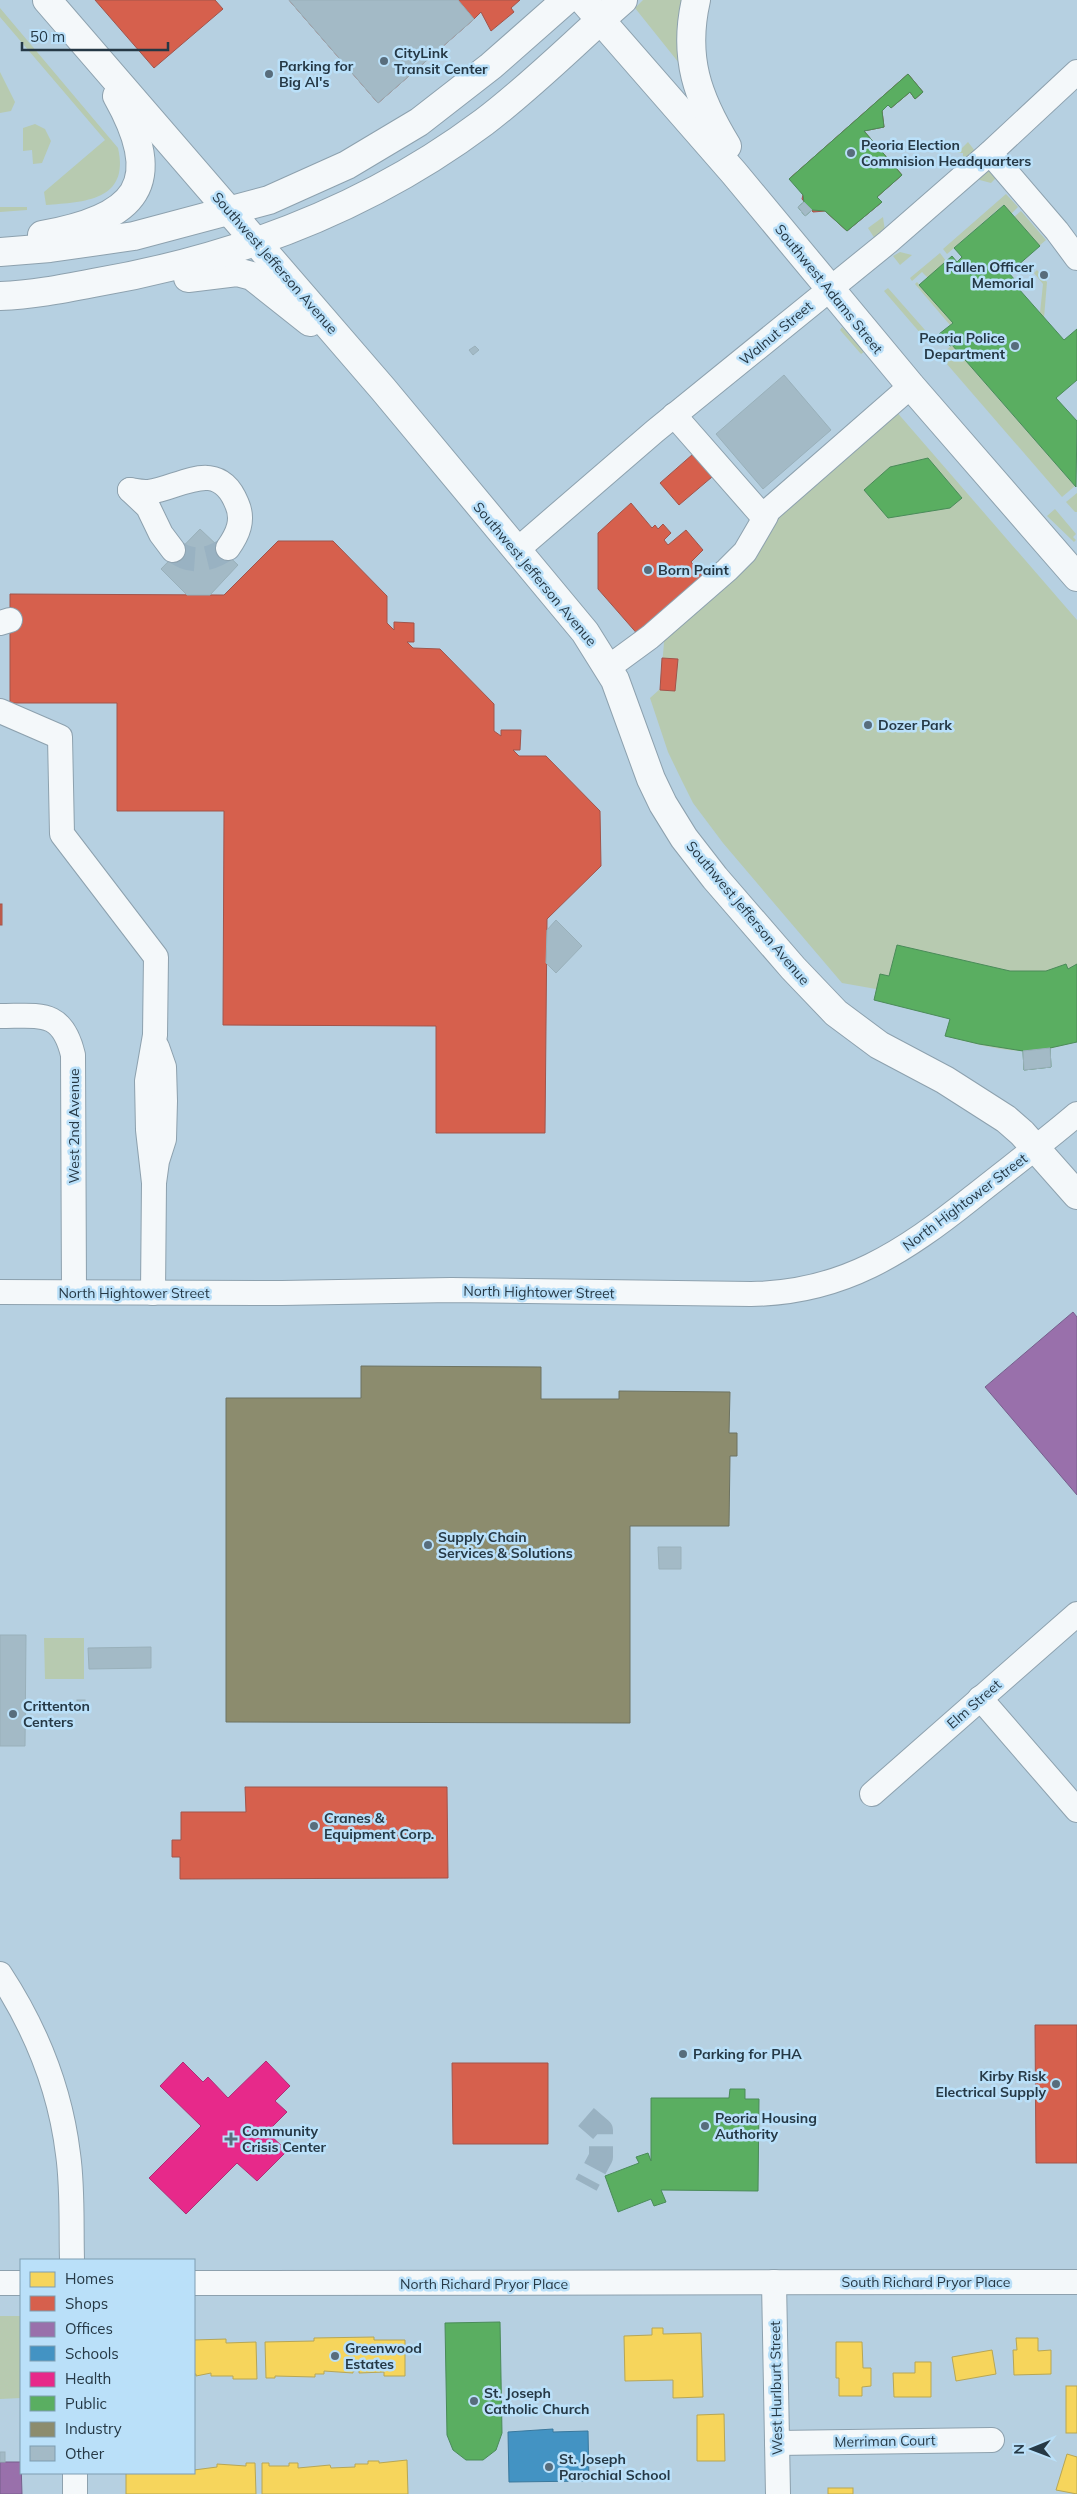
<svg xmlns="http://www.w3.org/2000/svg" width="1077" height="2494" font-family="Mulish,sans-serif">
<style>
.green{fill:#b7cab0}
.homes{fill:#f6d55c;stroke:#b7a655}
.shops{fill:#d6604d;stroke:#a1544b}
.offices{fill:#9970ab;stroke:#765f8c}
.schools{fill:#4393c3;stroke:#3a789d}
.health{fill:#e7298a;stroke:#ad2e75}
.public{fill:#5aae61;stroke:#4a8b59}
.industry{fill:#8c8c6e;stroke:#6d7362}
.building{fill:#a3bac6;stroke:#99b0ba}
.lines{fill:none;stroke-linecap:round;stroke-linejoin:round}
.minor-tunnel{stroke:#99b2c2;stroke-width:24;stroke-dasharray:24 12;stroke-linecap:butt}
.minor-casing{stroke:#8da1ae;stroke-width:26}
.major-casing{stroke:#8da1ae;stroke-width:30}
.minor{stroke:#f4f8fa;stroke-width:24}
.major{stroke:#f4f8fa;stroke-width:28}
.poi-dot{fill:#586d7c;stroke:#bae0f9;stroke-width:2}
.labels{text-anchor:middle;stroke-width:5;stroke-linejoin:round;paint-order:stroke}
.poi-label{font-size:14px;font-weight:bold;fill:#253845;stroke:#bae0f9;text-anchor:start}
.street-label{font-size:14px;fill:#253845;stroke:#bae0f9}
</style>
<rect width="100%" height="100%" fill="#b6d0e1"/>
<g class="green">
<path d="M643,0H682C677,22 676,41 679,63L635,8Z"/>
<path d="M0,8L118,148C130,201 84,202 46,205L44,192L105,140L0,17Z"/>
<path d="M0,72L15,102L11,111L0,113Z"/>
<path d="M35,124L45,129L51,141L42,163L33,164L32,150L23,151V128Z"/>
<path d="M968,142L975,151L963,163V153H957Z"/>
<path d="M988,169L998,176L991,183L976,179Z"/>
<path d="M1006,194L1018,207L1011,214L1003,205L947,254L943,249Z"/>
<path d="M0,207H27V210L0,212Z"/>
<path d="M1021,211L1046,240L1039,246L1014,217Z"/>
<path d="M883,217L885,231L875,239L868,228Z"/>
<path d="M900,252L912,255L900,265L893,256Z"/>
<path d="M940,253L946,261L928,278L922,272L912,281L910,278Z"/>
<path d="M1037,270L1047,282L1044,318L1040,313L1043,284L1034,273Z"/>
<path d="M917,282L953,323L950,325L915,284Z"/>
<path d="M888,288L932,338L928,342L884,291Z"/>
<path d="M842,327L864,352L861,354L840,330Z"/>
<path d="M952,345L1075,486L1062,497L940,356Z"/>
<path d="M895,410L1077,620V1042C1060,1046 1041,1052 1023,1051C997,1050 970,1043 945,1036L950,1019L874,1000L876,989L842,983L723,843L693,803L682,781L668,752L650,698L660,689L665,631L766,533L770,534L774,528L771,525L782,507Z"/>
<path d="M1077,493V512H1075L1066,502Z"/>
<path d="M1055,509L1076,534L1073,537L1076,540L1074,542L1047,516Z"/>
<path d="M44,1638H84V1679H45Z"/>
<path d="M0,2316H21V2398L0,2399Z"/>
</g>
<g class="homes">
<path d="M652,2328H663V2334L701,2333L703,2397L673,2398V2380L625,2381L624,2336L652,2335Z"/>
<path d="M374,2337V2340H405V2376H384V2372L359,2373V2370L353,2371V2373L324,2371V2374H315V2377L275,2376V2378H266L265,2342L314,2341V2338Z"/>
<path d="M1016,2338H1038V2351L1051,2350V2374L1014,2375L1013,2350H1017Z"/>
<path d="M226,2339V2343L256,2342L257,2379H233V2376H211V2373L196,2376V2374H194V2340Z"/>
<path d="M836,2342H862L863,2368H871V2386L862,2387V2396H839V2378H836Z"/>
<path d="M992,2350L996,2374L956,2381L952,2357Z"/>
<path d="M915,2362H931V2397H894L893,2373H915Z"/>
<rect x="1066" y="2386" width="11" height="47"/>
<path d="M724,2414L725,2461H697V2415Z"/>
<path d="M1067,2454L1077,2457V2494L1056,2490Z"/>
<path d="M407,2460L408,2494H262V2463H269V2466H289V2463H298V2468L330,2465L331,2468L355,2467V2464H368V2461H379V2463Z"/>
<path d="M246,2463H255L256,2494H126V2473H194V2470L217,2467V2464L246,2466Z"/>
<rect x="828" y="2488" width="25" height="6"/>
</g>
<g class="shops">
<path d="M95,0H215L223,9L154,68Z"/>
<path d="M289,0H458L474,19L378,103Z"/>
<path d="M458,0H520L511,8L514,12L491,31L481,12L474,19Z"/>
<path d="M908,74L923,92L915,99L910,92L891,108L888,105L882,111L884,127L864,131L902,175L877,197L882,202L847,231L825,211L813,212L802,199L803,195L797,185L789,179Z"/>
<path d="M693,454L712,477L679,505L660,483Z"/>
<path d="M631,503L652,528L655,525L658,529L663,524L671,533L664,540L668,545L686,530L703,550L691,562L706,579L640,637L598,589V533Z"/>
<path d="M278,541H333L387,596V623L394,630V622L414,623V642H407L413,648L440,649L494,704V731L501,736V730H521L520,750H513L519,756H546L600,811L601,866L547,919L545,1133H436V1026L223,1025L224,811H117V703H10V594L224,595Z"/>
<path d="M662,658L678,659L675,691L660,690Z"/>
<rect x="0" y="904" width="2" height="21"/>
<path d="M245,1787H447L448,1878L180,1879V1857H172V1840H181V1812H246Z"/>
<path d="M1035,2025H1077V2163H1036Z"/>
<path d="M452,2063H548V2144H453Z"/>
</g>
<g class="offices">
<path d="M1073,1312L1077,1317V1495L985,1387Z"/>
<path d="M0,2462H21L22,2494H0Z"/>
</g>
<path class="schools" d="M553,2429V2432L588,2431L589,2481L509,2482L508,2432Z"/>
<path class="health" d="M266,2061L290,2086L275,2101L287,2112L267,2132L287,2151L257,2181L237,2163L186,2214L149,2178L201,2126L160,2086L183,2062L203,2082L208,2077L228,2098Z"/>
<g class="public">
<path d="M908,74L923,92L915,99L910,92L891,108L888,105L882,111L884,127L864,131L902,175L877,197L882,202L847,231L825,211L812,210L805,216L798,207L804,202L803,195L789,179Z"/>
<path d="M1004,205L1040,246L1009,273L1020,286L1018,288L1064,340L1077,329V380L1056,398L1077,421L1076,487L952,345L950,346L939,334L953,323L919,285L952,256L957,262L962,257L954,248Z"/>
<path d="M928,458L962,498L950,508L888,518L864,490L890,467Z"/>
<path d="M897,945L1010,971H1046L1066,964L1068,969L1077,964V1042L1050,1048L1051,1067L1024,1070L1023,1051L979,1044L945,1036L950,1019L874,1000L880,974L889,976Z"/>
<path d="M730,2089H745V2099H759L758,2191L661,2190L666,2202L654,2206L651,2199L618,2212L605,2176L639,2163L636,2157L648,2153L651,2161V2098H729Z"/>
<path d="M500,2322L502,2433L496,2450L483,2460H466L453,2450L447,2435L445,2323Z"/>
</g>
<path class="industry" d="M361,1366L541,1367V1399H619V1391L730,1392L729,1433H737V1456H730L729,1526H630V1723L226,1722V1398H361Z"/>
<g class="building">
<path d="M289,0H458L474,19L378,103Z"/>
<path d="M804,202L812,210L805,216L798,207Z"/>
<path d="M475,346L479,350L473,355L469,350Z"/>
<path d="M784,375L831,430L763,489L716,434Z"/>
<path d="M200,529L238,565L210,595H187L161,569Z"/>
<path d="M556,920L582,946L556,973L546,963L547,930Z"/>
<path d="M1050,1048L1051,1067L1024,1070L1023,1051Z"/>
<path d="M658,1547H681V1569H659Z"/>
<path d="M0,1635H26L25,1746H0Z"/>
<path d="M151,1647V1668L89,1669L88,1648Z"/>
<rect x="77" y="1700" width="8" height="12"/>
<rect x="0" y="2452" width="5" height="10"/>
</g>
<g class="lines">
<g class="minor-tunnel">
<path d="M173,550C191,565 211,560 228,548"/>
<path d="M586,2117L601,2130V2157L586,2185"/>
</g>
<defs>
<g id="minor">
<path d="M990,153L1057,231L1077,258"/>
<path d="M674,415L759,512L769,510L911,386"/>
<path d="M130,490C136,491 143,492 149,492C180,488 218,456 237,504C244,520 238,534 228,548"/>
<path d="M130,490L148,507L161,534L173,550"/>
<path d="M517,550L655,431L888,242L990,153L1077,72"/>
<path d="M0,623L10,620"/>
<path d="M609,667L650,637L727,570L745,552L766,516L764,512"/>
<path d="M0,711L60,737L62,834L156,957L155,1035L147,1081L148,1130L154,1183"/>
<path d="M0,1016C40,1016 62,1009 73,1055L74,1292"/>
<path d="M0,1292L282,1293L451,1290L751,1294C843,1293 904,1252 973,1197C1008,1169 1043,1143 1077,1114"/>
<path d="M153,1293L154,1183L157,1161L164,1139L165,1101L164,1067L157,1047"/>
<path d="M980,1698L1077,1810"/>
<path d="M872,1794L1077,1614"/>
<path d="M0,1974C36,2029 60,2088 68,2154C73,2189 71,2225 72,2260"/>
<path d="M774,2282L778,2494"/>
<path d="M0,2283H21"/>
<path d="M194,2283L1077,2282"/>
<path d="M777,2443L992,2440"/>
<path d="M75,2473V2494"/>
</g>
<g id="major">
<path d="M47,0L383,389L585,632L615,680L651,779L663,804L684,838L715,878L793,968L836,1013L879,1045L945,1080L1006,1119L1022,1133L1077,1195"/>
<path d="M583,0L734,173L911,386L1077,577"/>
<path d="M696,0C683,57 697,97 727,146"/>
<path d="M42,235C136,218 167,185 117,96"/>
<path d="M0,252L50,248L134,236L269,200L347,165L419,122L491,66L566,0"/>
<path d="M188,278L237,272L252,276L310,322"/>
<path d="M0,296C31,295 62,289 93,283C233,259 369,208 484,122C533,85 576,41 623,0"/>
</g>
</defs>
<use href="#minor" class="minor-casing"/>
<use href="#major" class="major-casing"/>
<use href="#minor" class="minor"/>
<use href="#major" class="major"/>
</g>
<g class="poi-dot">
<circle cx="384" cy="61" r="5"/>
<circle cx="269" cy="74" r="5"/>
<circle cx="851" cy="153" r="5"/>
<circle cx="1044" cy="275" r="5"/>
<circle cx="1015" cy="346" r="5"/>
<circle cx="648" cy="570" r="5"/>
<circle cx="868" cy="725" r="5"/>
<circle cx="428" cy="1545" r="5"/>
<circle cx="13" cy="1714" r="5"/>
<circle cx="314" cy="1826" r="5"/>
<circle cx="683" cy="2054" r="5"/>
<circle cx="1056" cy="2084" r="5"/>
<circle cx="705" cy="2126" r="5"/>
<path d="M228.5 2131.5h5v5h5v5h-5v5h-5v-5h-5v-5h5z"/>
<circle cx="335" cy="2356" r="5"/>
<circle cx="474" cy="2401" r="5"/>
<circle cx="549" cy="2467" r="5"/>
</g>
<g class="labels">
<g class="poi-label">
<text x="394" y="58">CityLink<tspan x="394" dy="16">Transit Center</tspan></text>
<text x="279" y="71">Parking for<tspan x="279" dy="16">Big Al's</tspan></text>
<text x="861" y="150">Peoria Election<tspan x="861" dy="16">Commision Headquarters</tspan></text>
<text x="1034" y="272" text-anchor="end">Fallen Officer<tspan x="1034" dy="16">Memorial</tspan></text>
<text x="1005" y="343" text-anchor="end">Peoria Police<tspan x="1005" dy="16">Department</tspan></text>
<text x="658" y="575">Born Paint</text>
<text x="878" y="730">Dozer Park</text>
<text x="438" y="1542">Supply Chain<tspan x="438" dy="16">Services &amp; Solutions</tspan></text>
<text x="23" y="1711">Crittenton<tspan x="23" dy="16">Centers</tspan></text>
<text x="324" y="1823">Cranes &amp;<tspan x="324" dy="16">Equipment Corp.</tspan></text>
<text x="693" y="2059">Parking for PHA</text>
<text x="1046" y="2081" text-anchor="end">Kirby Risk<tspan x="1046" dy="16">Electrical Supply</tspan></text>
<text x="715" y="2123">Peoria Housing<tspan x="715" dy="16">Authority</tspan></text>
<text x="242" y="2136">Community<tspan x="242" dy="16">Crisis Center</tspan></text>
<text x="345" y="2353">Greenwood<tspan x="345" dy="16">Estates</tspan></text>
<text x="484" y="2398">St. Joseph<tspan x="484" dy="16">Catholic Church</tspan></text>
<text x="559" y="2464">St. Joseph<tspan x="559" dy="16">Parochial School</tspan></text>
</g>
<g class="street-label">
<text transform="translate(275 263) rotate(49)" y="5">Southwest Jefferson Avenue</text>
<text transform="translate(829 289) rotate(51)" y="5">Southwest Adams Street</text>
<text transform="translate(776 333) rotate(-40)" y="5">Walnut Street</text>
<text transform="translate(535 574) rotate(50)" y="5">Southwest Jefferson Avenue</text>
<text transform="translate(748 913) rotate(50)" y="5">Southwest Jefferson Avenue</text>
<text transform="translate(74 1126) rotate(-90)" y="5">West 2nd Avenue</text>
<text transform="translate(965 1202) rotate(-37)" y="5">North Hightower Street</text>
<text transform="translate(539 1292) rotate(1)" y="5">North Hightower Street</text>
<text x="134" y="1298">North Hightower Street</text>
<text transform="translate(974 1704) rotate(-41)" y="5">Elm Street</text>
<text x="926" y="2287">South Richard Pryor Place</text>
<text x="484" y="2289">North Richard Pryor Place</text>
<text transform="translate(776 2388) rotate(-91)" y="5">West Hurlburt Street</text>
<text transform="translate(885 2441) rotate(-1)" y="5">Merriman Court</text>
</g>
</g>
<rect x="20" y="2259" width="175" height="215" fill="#bae0f9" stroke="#7e9db1"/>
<rect x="30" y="2272" width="25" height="15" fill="#f6d55c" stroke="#7e9db1"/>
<text x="65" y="2284" font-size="15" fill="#253845">Homes</text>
<rect x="30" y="2296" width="25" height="15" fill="#d6604d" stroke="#7e9db1"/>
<text x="65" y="2309" font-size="15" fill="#253845">Shops</text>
<rect x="30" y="2322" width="25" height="15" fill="#9970ab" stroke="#7e9db1"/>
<text x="65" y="2334" font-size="15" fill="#253845">Offices</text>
<rect x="30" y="2346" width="25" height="15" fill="#4393c3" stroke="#7e9db1"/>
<text x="65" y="2359" font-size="15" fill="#253845">Schools</text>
<rect x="30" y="2372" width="25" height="15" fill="#e7298a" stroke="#7e9db1"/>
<text x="65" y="2384" font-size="15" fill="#253845">Health</text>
<rect x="30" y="2396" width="25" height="15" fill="#5aae61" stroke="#7e9db1"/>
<text x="65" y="2409" font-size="15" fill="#253845">Public</text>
<rect x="30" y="2422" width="25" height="15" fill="#8c8c6e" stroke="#7e9db1"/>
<text x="65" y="2434" font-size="15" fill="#253845">Industry</text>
<rect x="30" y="2446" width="25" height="15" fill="#a3bac6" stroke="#7e9db1"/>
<text x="65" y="2459" font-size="15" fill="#253845">Other</text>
<g transform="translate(1032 2449) rotate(269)" stroke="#bae0f9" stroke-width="4" paint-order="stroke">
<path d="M0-4L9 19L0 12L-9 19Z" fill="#253845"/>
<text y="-8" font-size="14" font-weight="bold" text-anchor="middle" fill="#253845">N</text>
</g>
<path d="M22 42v8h146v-8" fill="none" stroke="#253845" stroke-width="2.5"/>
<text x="30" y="42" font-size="15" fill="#253845" stroke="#bae0f9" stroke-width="4" paint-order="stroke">50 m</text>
</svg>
